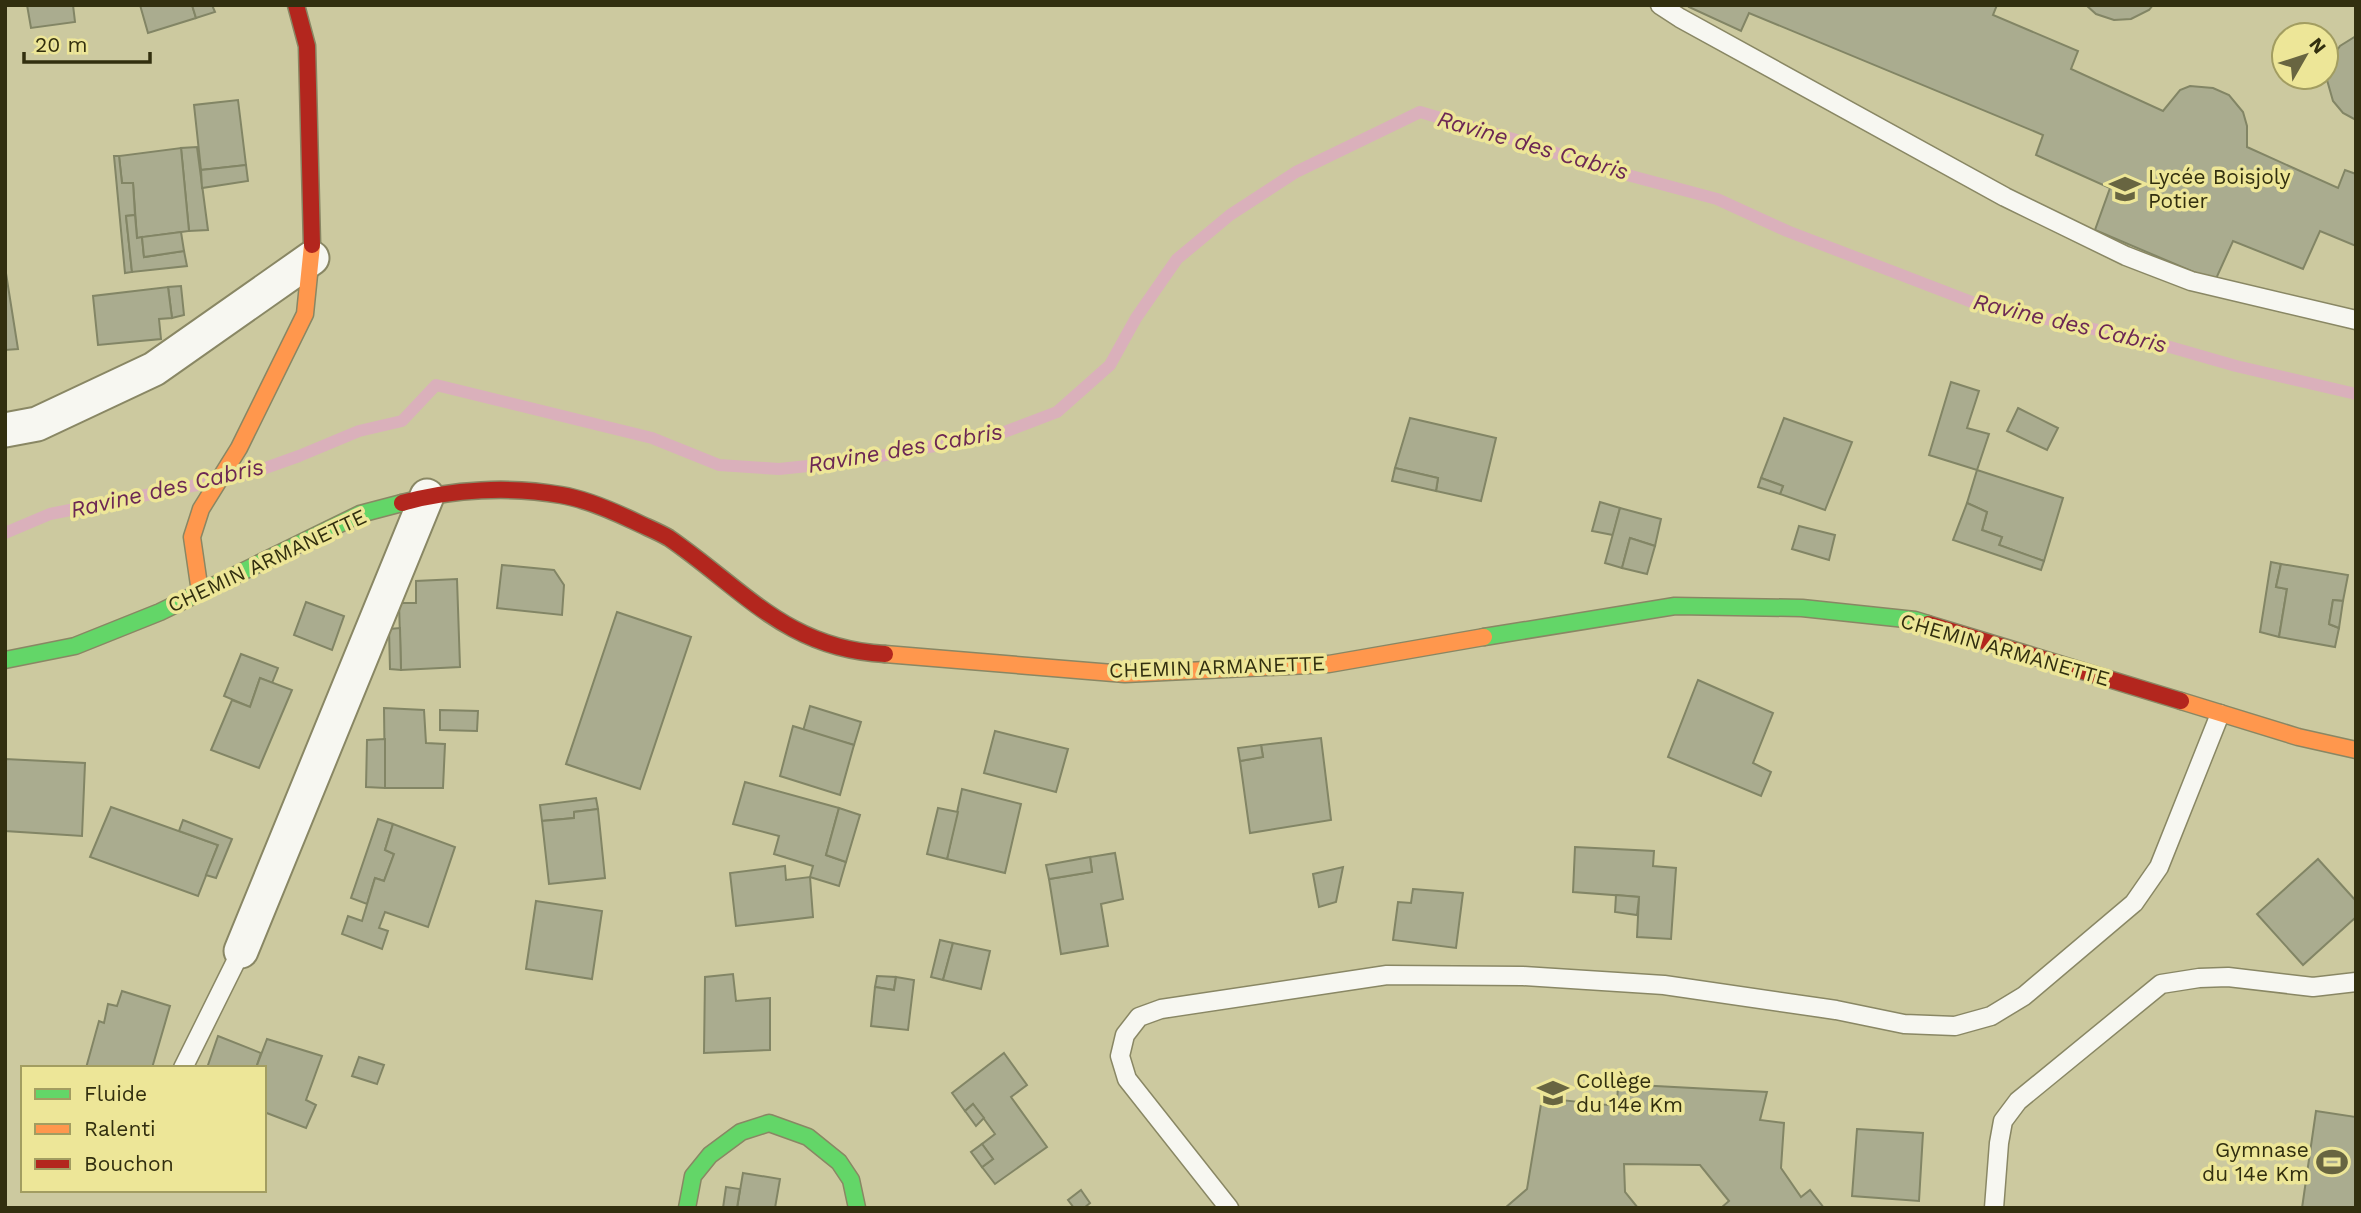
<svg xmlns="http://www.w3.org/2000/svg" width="2361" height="1213" font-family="'Work Sans',sans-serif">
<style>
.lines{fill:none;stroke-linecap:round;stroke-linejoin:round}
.stream{stroke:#dab0bb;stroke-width:12}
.building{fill:#aaac8f;stroke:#828565;stroke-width:2}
.lane-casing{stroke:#898764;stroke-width:21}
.street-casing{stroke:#898764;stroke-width:37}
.fast-casing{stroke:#898764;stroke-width:19}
.slow-casing{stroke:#898764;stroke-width:19}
.jam-casing{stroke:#898764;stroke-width:19}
.lane{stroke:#f7f7f1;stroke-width:18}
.street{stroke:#f7f7f1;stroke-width:33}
.fast{stroke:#63d668;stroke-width:16}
.slow{stroke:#ff974d;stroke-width:16}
.jam{stroke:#b3261e;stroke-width:16}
.labels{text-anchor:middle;stroke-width:7;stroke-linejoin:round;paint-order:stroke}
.poi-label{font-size:21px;fill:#322f0f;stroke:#ede698;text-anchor:start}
.street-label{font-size:21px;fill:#322f0f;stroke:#ede698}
.water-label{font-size:23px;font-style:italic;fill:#6c2854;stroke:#ede698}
</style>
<rect width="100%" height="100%" fill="#ccc99f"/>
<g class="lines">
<g class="stream">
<path d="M231,478L254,472L299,456L359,431L402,421L436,385L652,438L719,465L779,469L847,462L999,434L1057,412L1110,365L1136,318L1177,259L1230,215L1296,172L1420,112L1513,139L1605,169L1717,199L1787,231L1977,304L2149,341L2236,366L2356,394"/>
<path d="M5,533L50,514L207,483"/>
</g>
</g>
<g class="building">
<path d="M27,5H73L75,22L31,28Z"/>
<path d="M140,5H192L196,18L148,33Z"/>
<path d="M192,5H212L215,12L196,18Z"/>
<path d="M1690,5H1997L1993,15L2078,51L2071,69L2163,111L2180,90L2190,86L2213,88L2229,95L2243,112L2247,126V147L2338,188L2345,170L2356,174V246L2320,231L2303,269L2233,241L2215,281L2095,230L2110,188L2036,155L2043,135L1749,13L1741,31L1689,7Z"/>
<path d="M2086,5H2153L2149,10L2131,19L2114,20L2096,14Z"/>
<path d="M2356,36V120L2343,113L2333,101L2327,80L2331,59L2340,46Z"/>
<path d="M238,100L246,165L201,170L194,105Z"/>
<path d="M197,147L208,230L189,231L181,148Z"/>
<path d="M181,148L189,231L137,238L133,183H122L119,156Z"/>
<path d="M114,156H119L122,183H133L135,215L126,216L132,272L125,273Z"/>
<path d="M246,165L248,181L202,188L201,170Z"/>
<path d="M135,215L137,238L142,237L144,257L184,251L187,266L132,272L126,216Z"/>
<path d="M181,232L184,251L144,257L142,237Z"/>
<path d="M5,267L18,349L5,350Z"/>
<path d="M181,286L184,315L172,318L168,287Z"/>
<path d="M168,287L172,318L159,319L161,339L98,345L93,296Z"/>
<path d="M1951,382L1979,391L1967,428L1989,434L1977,470L1929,455Z"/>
<path d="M2018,408L2058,428L2047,450L2007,431Z"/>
<path d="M1410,418L1496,438L1481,501L1436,491L1438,478L1395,468Z"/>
<path d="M1784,418L1852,442L1825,510L1780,494L1783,486L1761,478Z"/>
<path d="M1395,468L1438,478L1436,491L1392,481Z"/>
<path d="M1977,470L2063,498L2044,561L1999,545L2002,537L1982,530L1987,512L1967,503Z"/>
<path d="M1761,478L1783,486L1780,494L1758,487Z"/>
<path d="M1600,502L1620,508L1613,535L1592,531Z"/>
<path d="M1967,503L1987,512L1982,530L2002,537L1999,545L2044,561L2041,570L1953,540Z"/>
<path d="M1620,508L1661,519L1655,546L1630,538L1622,568L1605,563Z"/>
<path d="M1799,526L1835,535L1829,560L1792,549Z"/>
<path d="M1630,538L1655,546L1647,574L1622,568Z"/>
<path d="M2271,562L2281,564L2276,587L2287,589L2279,637L2260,632Z"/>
<path d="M2281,564L2348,575L2343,601L2333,600L2329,624L2339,628L2335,647L2279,637L2287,589L2276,587Z"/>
<path d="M502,565L554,570L564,585L562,615L497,608Z"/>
<path d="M457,579L460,667L401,670L399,603H416V581Z"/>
<path d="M2333,600L2343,601L2339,628L2329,624Z"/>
<path d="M306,602L344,616L332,650L294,635Z"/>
<path d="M617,612L691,637L640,789L566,764Z"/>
<path d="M400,628L401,670L390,669L389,629Z"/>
<path d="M241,654L278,668L272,683L260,678L250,707L224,696Z"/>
<path d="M260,678L292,690L259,768L211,750L232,700L250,707Z"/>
<path d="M1698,680L1773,713L1753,763L1771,772L1761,796L1668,757Z"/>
<path d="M810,706L861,722L854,745L803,731Z"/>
<path d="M384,708L424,710L426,743L445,744L443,788H385Z"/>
<path d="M440,710L478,711L477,731L440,730Z"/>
<path d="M793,726L854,745L840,795L780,776Z"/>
<path d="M995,731L1068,749L1056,792L984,773Z"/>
<path d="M1321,738L1331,820L1250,833L1240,761L1263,757L1261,745Z"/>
<path d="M385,739V788L366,787L367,740Z"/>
<path d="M1261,745L1263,757L1240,761L1238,748Z"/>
<path d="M5,759L85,763L82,836L5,831Z"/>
<path d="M745,782L839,808L826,855L846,862L839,886L810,877L813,866L774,854L779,836L733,824Z"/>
<path d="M962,789L1021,804L1005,873L947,859Z"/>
<path d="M596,798L598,809L574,812V818L542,821L540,805Z"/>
<path d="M111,807L218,845L198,896L90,857Z"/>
<path d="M839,808L860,815L846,862L826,855Z"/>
<path d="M938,808L958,812L947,859L927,854Z"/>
<path d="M598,809L605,878L549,884L542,821L574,818V812Z"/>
<path d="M378,819L393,824L385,850L394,854L384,881L375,878L367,904L351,898Z"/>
<path d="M183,820L232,839L216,878L206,875L218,845L179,831Z"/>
<path d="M393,824L455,847L428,927L385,912L379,928L388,931L382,949L342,934L348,916L362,921L375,878L384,881L394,854L385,850Z"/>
<path d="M1575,847L1654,851L1653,866L1676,868L1671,939L1637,937L1639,897L1573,892Z"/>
<path d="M1115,853L1123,899L1101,904L1108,946L1061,954L1049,879L1092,872L1090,857Z"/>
<path d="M1090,857L1092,872L1049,879L1046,865Z"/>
<path d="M2318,859L2356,901V917L2303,965L2257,914Z"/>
<path d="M785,866L786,880L810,877L813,917L736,926L730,873Z"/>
<path d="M1343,867L1336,902L1319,907L1313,874Z"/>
<path d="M1413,889L1463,893L1456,948L1393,940L1398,902L1411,903Z"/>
<path d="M1616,895L1639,897L1637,915L1615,912Z"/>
<path d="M536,901L602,911L592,979L526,969Z"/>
<path d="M940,940L953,943L943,980L931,977Z"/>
<path d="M953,943L990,951L981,989L943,980Z"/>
<path d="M733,974L736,1001L770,998V1050L704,1053L705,977Z"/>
<path d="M877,976L896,977L894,990L875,987Z"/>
<path d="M896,977L914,980L908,1030L871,1026L875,987L894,990Z"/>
<path d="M122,991L170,1006L152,1068H86L99,1021L104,1023L108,1004L117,1006Z"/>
<path d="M218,1036L261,1053L256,1068H207Z"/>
<path d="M267,1039L322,1056L306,1100L316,1105L306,1128L264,1112V1068H256Z"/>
<path d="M1004,1053L1027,1085L1011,1097L1047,1147L995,1184L982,1167L993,1159L982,1144L995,1134L973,1104L965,1111L952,1093Z"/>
<path d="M359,1057L384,1065L377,1084L352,1076Z"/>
<path d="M1618,1084L1767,1092L1760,1120L1784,1123L1781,1168L1801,1197L1810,1190L1824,1208H1721L1729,1201L1700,1165L1624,1164L1625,1192L1638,1208H1505L1527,1189L1542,1098L1617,1106Z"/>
<path d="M973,1104L984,1118L976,1126L965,1111Z"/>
<path d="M2316,1111L2356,1117V1208H2302Z"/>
<path d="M1857,1129L1923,1133L1919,1201L1852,1196Z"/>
<path d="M982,1144L993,1159L982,1167L971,1152Z"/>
<path d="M743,1173L780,1179L775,1208H737Z"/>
<path d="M726,1187L740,1189L737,1208H723Z"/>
<path d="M1081,1190L1090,1203L1084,1208H1074L1068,1200Z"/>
</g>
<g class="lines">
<defs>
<g id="lane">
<path d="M1660,5L1680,18L2005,197L2126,256L2191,281L2356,320"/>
<path d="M183,1068L241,951"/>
<path d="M1229,1208L1127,1079L1120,1056L1125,1035L1139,1017L1161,1009L1387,975L1523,976L1664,985L1836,1010L1904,1024L1955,1026L1991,1016L2024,996L2134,903L2159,867L2220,714"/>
<path d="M1994,1208L1999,1143L2003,1121L2018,1101L2161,984L2199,978L2228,977L2313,987L2356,982"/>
</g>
<g id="street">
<path d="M5,430L37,424L154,369L312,258"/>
<path d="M241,951L427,496"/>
</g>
<g id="fast">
<path d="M1484,637L1675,606L1802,608L1915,620L1928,624"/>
<path d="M5,660L75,646L160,612L360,514L402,503"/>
<path d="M687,1208L693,1176L710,1155L741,1132L769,1123L808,1137L839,1162L851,1180L857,1208"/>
</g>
<g id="slow">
<path d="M200,592L192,537L201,509L239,448L305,314L312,245"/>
<path d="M885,654L1125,674L1329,664L1484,637"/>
<path d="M2181,701L2298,737L2356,750"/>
</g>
<g id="jam">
<path d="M296,5L307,46L312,245"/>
<path d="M402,503C452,489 510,486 561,495C586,499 613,511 636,522C646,527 659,532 669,538C743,589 787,649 885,654"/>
<path d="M1928,624L2181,701"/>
</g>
</defs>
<use href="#lane" class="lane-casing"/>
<use href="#street" class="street-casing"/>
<use href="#fast" class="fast-casing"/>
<use href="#slow" class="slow-casing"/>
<use href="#jam" class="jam-casing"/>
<use href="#lane" class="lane"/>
<use href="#street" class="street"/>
<use href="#fast" class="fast"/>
<use href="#slow" class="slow"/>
<use href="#jam" class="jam"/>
</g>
<defs>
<symbol id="school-bare" viewBox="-9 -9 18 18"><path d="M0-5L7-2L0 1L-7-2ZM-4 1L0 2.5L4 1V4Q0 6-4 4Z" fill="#686541" stroke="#ede698" stroke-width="2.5" paint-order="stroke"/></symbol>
<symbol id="stadium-bare" viewBox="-9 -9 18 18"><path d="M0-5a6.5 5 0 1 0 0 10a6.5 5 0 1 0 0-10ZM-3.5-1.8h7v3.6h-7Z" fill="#686541" stroke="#ede698" stroke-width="2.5" paint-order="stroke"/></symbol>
</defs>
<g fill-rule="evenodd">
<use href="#school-bare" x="2103" y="167" width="44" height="44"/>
<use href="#school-bare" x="1531" y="1071" width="44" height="44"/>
<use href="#stadium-bare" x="2310" y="1140" width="44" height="44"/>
</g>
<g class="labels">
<g class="poi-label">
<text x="2148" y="184">Lycée Boisjoly<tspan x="2148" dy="24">Potier</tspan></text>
<text x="1576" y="1088">Collège<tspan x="1576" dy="24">du 14e Km</tspan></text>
<text x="2309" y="1157" text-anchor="end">Gymnase<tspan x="2309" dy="24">du 14e Km</tspan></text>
</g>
<g class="street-label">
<text transform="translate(267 561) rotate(-25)" y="7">CHEMIN ARMANETTE</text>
<text transform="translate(2005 650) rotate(16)" y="7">CHEMIN ARMANETTE</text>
<text transform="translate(1217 667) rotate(-2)" y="7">CHEMIN ARMANETTE</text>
</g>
<g class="water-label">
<text transform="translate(1533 145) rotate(16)" y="8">Ravine des Cabris</text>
<text transform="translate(2070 323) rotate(13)" y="8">Ravine des Cabris</text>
<text transform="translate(905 448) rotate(-10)" y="8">Ravine des Cabris</text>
<text transform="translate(167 488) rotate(-13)" y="8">Ravine des Cabris</text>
</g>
</g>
<rect width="2361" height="1213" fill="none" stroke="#322f0f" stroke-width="14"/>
<rect x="21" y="1066" width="245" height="126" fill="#ede698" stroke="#a29d61" stroke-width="2"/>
<rect x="35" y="1089" width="35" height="10" fill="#63d668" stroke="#a29d61" stroke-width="2"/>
<text x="84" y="1101" font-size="21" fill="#322f0f">Fluide</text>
<rect x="35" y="1124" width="35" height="10" fill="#ff974d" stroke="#a29d61" stroke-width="2"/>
<text x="84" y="1136" font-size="21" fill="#322f0f">Ralenti</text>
<rect x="35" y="1159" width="35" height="10" fill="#b3261e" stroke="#a29d61" stroke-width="2"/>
<text x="84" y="1171" font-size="21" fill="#322f0f">Bouchon</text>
<g transform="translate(2305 56) rotate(51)"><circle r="33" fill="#ede698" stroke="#a29d61" stroke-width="2"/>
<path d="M0-5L12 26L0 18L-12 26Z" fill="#686541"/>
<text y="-10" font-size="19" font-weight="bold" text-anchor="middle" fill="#322f0f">N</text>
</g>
<path d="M24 52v10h126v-10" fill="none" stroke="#322f0f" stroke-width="3.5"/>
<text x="35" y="52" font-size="21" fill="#322f0f" stroke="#ede698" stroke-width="5" paint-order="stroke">20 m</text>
</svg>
